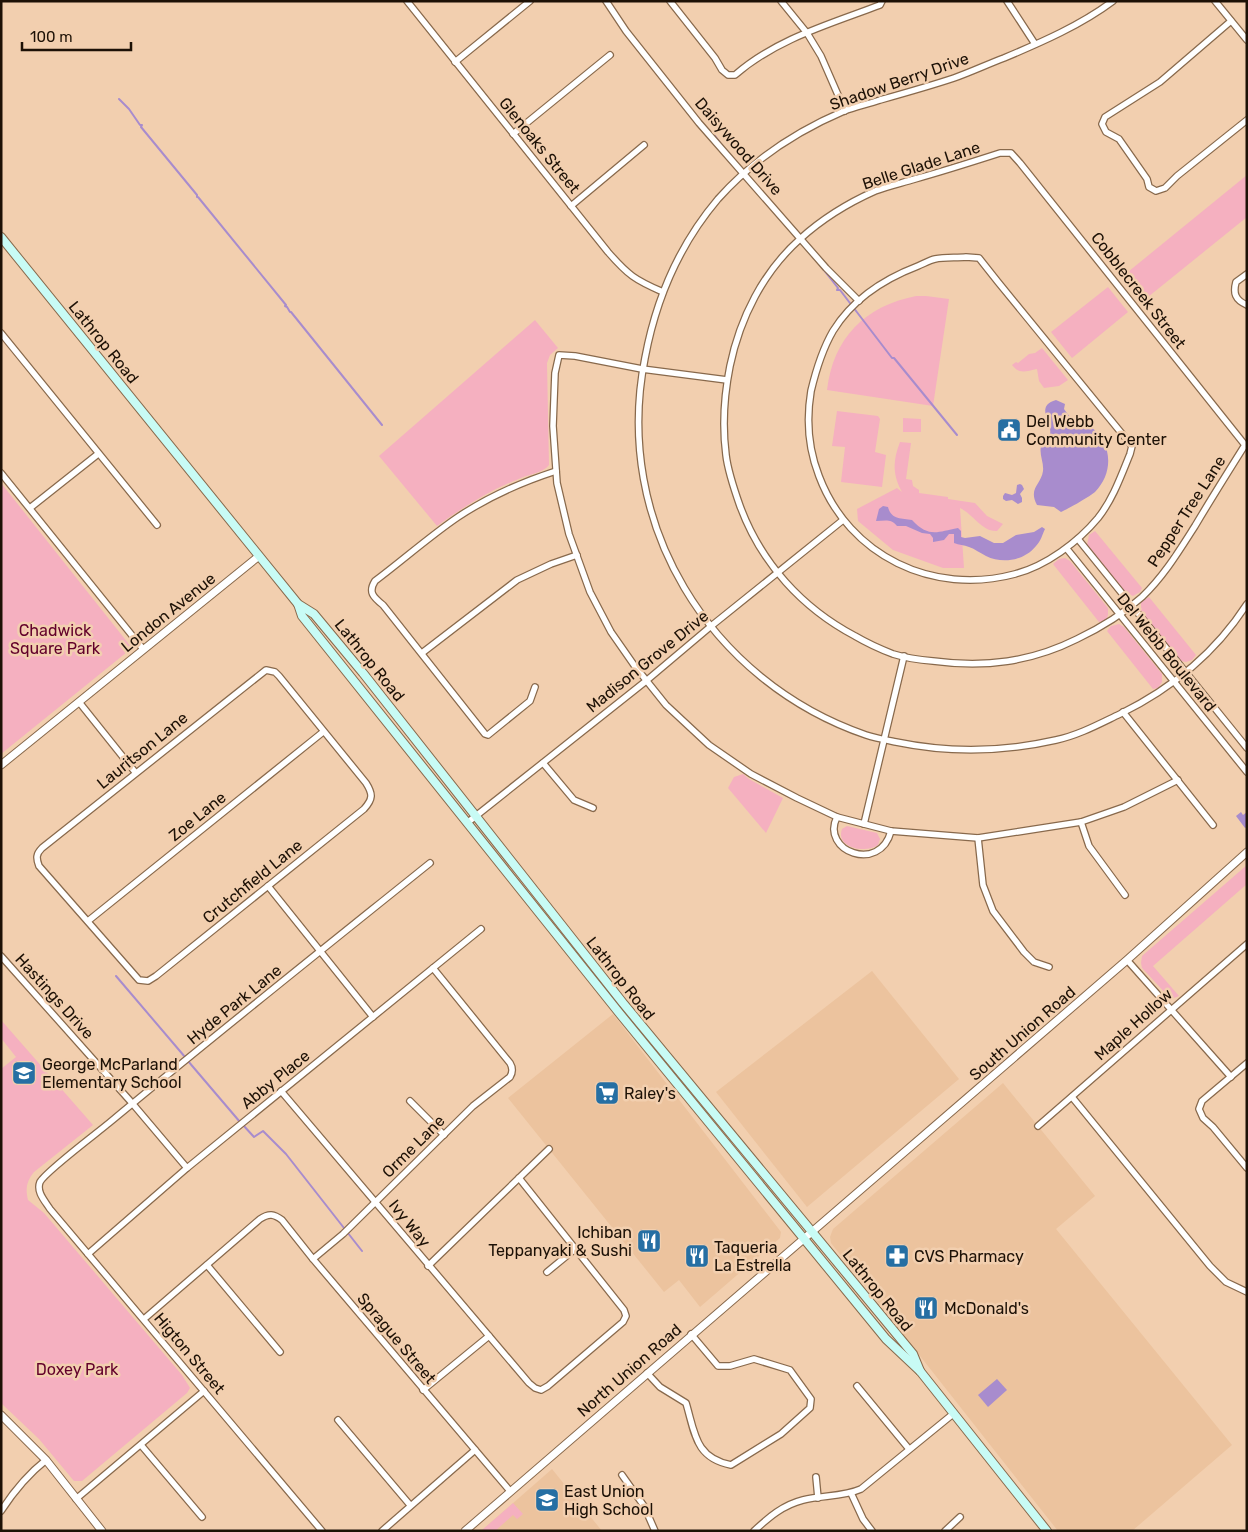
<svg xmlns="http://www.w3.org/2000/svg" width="1248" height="1532" font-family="Rubik,sans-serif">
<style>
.built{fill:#ecc39e}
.green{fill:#f5b0c0}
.water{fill:#a88ccd}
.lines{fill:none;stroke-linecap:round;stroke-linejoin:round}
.stream{stroke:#a88ccd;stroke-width:2}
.minor-casing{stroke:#88694c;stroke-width:8}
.tertiary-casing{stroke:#88694c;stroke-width:9}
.secondary-casing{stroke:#88694c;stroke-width:10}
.minor{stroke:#fff;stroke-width:5.5}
.tertiary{stroke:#fff;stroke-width:7}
.secondary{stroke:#c8fbf5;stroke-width:8}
.labels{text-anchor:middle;stroke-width:5;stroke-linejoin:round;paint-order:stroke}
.street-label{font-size:16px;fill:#1d1106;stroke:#f2cfaf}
.poi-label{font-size:16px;fill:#1d1106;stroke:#f2cfaf;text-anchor:start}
.park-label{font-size:16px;fill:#62002b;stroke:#f2cfaf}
</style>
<rect width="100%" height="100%" fill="#f2cfaf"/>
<g class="built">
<path d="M872,971L959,1079L807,1207L716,1092Z"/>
<path d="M613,1014L781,1232L780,1238L700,1307L679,1280L664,1292L508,1098Z"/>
<path d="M1003,1083L1095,1196L1056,1229L1232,1445L1132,1531H1058L831,1243L830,1237L833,1229Z"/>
<path d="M552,1469L602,1531H481Z"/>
</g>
<g class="green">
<path d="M1247,175V217L1143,301L1123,276Z"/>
<path d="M1108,287L1128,312L1072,358L1051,332Z"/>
<path d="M916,296H926L949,299L933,406L827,390C833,338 865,306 916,296Z"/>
<path d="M535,320L558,348L550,355L547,363L549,465C543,473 530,474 521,478C490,490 463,507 437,526L379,456Z"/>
<path d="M1042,348L1068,380L1059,386L1044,388L1039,381L1037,369C1026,371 1020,375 1012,365L1016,362L1018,363L1029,354L1035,353Z"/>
<path d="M837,411L878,416L880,419L875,452L886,455L882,487L841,482L845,447L832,446Z"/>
<path d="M903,418L921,419V432H903Z"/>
<path d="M900,442L911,443L906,479L912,480L913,486L919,490V493L948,497V499L975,503L987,516L1003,524L997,531C982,532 973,514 960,508L964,568H943L893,550L858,521L857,509L897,488L902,492C892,474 893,460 900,442Z"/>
<path d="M1,483L132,648L1,754Z"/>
<path d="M1095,531L1142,588L1140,592L1133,596L1125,593L1087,545L1089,535Z"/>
<path d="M1065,558L1070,561L1108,608V615L1106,620L1099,622L1053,564L1059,559Z"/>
<path d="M1149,597L1196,655L1192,660L1186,662L1181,661L1141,612V602Z"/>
<path d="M1119,624L1124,627L1162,674V682L1158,688L1153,689L1107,631L1111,626Z"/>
<path d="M743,774L749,779L783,798L766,833L728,788L734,777Z"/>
<path d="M847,826L877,833L880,839L878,845C866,854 835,848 842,829Z"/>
<path d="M1247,865V884L1153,966L1179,996L1174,998L1169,997L1142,968L1141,963L1142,956Z"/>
<path d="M1,1020L93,1125L34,1172C27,1181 25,1188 28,1200L44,1213L182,1375L190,1388L187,1393L82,1481H74L39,1439L1,1403V1069L16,1057L1,1038Z"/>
<path d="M513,1503L523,1514L517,1519L513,1515L495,1531H481Z"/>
</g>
<g class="water">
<path d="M1056,400L1065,404L1064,409C1071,418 1074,426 1088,425C1112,440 1115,472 1095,492C1089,497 1068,509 1061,512L1054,507L1037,505C1028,488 1041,485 1043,471C1044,462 1039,455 1041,446C1045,442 1049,440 1050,434C1053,424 1034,406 1056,400Z"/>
<path d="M1020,484L1022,485L1024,489L1020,494L1022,498V502L1018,504L1012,500L1006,501L1003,499V496L1005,493L1012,495L1016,493L1017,485Z"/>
<path d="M883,506L888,507C891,520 902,518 912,520C929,538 937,532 958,528L961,531V537L965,538L980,536L994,543H1003L1016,535L1034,532L1042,527L1045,529C1042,535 1041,541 1036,546C1024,561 1002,564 986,556C980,553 975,549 969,547C964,545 959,545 954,543V534H949L944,540L933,542V538L930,534L922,533L906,526H897C891,518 884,521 876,521L879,509Z"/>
<path d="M1241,812L1243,815L1247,812V827L1245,828L1236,816Z"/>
<path d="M997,1379L1007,1390L988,1407L978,1395Z"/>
</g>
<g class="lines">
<g class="stream">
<path d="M119,99L129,109L140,125H142L141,127L197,195V197H198L286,305L285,306L287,307L290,312H291L382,425"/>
<path d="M715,136L724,148"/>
<path d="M816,260L838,288L837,290H840L892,358H894L957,435"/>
<path d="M116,976L185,1057"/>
<path d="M188,1061L240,1122"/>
<path d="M243,1125L254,1137L263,1131L286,1154L362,1251"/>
</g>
<defs>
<g id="minor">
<path d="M407,1L608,252C628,275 635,280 663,292"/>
<path d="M606,1L626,31L699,123L826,268L859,301"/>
<path d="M670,1L715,58L722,70L728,75H735C776,39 830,24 880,5L882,1"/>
<path d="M781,1L807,33L821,56L845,111"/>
<path d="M1007,1L1035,44"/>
<path d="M1113,1C1081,25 1042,42 1004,58C988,64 971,72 954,78C930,86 905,93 880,100C868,104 855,107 844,111C797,131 752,161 718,199C679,245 656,299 645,358C612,522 709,681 866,735C875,738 886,740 896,742C949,753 1003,752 1056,740C1079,735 1099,724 1120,714C1171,689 1216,652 1247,604"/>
<path d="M1215,1L1247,40"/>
<path d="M1231,21L1160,82L1105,117L1102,124L1106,132L1119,139L1147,179L1149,187L1156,191L1165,188L1177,176L1247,120"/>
<path d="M455,62L530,1"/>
<path d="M513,134L610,55"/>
<path d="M1000,153H1011L1020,163L1245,445C1228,472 1211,499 1195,526C1179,551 1164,576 1142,597C1123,614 1100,628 1077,639C1031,662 985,668 933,661C920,660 906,658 893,654C880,649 867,643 855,636C802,608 761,563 740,506C734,489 728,472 726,455C722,424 724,396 730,366C740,318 763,272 800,239C822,219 848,203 875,191C888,186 902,183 915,179C944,171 972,162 1000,153Z"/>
<path d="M571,206L644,145"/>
<path d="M966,257L979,258L998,282L1132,446L1130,454C1121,476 1113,499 1098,518C1078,542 1046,566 1015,574C933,596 849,556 819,476C808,448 806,421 811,391C816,370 822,350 833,331C852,300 884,279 918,266C923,264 930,260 935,259C945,257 956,258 966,257Z"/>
<path d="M1247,274L1236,282C1233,293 1235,300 1247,305"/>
<path d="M1,333L157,525"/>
<path d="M727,380L642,369L575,356L559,355L555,373L553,426L557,483L569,534L590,592L611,632L634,665L666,705L709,745L751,774L797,798L837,817L891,831L978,838L1081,822L1124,807L1178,780"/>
<path d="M1,473L143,649"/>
<path d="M30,508L98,454"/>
<path d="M1078,539L1247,748"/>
<path d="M1067,549L1247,772"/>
<path d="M422,653L517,580L551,564L577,555"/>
<path d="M266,670L275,672L279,676L366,783C373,794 373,799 364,809L156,976L148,981L139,980L39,866C36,858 36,854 42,848Z"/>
<path d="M535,687L530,701L488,735L485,734L383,605C373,597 368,592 375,581C403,560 430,536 458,517C488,497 522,482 556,471"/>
<path d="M79,702L135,772"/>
<path d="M1123,712L1213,825"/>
<path d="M543,763L574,800L593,808"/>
<path d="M837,817C820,851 880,874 891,831"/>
<path d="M1081,822L1089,846L1125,895"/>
<path d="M467,823L646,681L710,627L843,520"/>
<path d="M864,824L904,656"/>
<path d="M978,838L983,885L993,911L1024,952L1034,962L1049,967"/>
<path d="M268,886L373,1017"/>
<path d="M88,921L323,732"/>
<path d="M1,956L132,1103L187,1168"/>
<path d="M1127,960L1231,1077"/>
<path d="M1247,1063L1202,1101L1199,1109L1203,1118L1213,1127L1247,1168"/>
<path d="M281,1091L529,1383L535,1388L541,1390L548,1386L623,1322L626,1316L624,1310L519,1178"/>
<path d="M1072,1097L1210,1266L1226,1282L1247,1292"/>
<path d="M410,1101L444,1135"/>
<path d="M1038,1126L1247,944"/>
<path d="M88,1254L187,1168L481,929"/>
<path d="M313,1259L343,1234L473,1106L510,1077C513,1072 513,1068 510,1063L433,968"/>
<path d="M207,1265L280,1352"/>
<path d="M428,1266L549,1149"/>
<path d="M547,1272L575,1249"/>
<path d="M144,1319L260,1219C269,1213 274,1214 282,1220L313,1259L510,1491"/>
<path d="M647,1373L660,1387L686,1403C695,1433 695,1458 731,1465L781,1434L810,1408L811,1399L790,1370L754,1359L730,1366H718L691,1334"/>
<path d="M857,1386L909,1449"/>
<path d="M423,1390L489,1336"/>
<path d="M338,1420L410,1505"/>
<path d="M141,1445L202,1517"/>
<path d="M622,1475L644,1506L655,1531"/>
<path d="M816,1477L818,1498"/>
<path d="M851,1493L863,1519L872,1531"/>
<path d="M76,1499L204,1391"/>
<path d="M1,1511C14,1491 27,1475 46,1460"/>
<path d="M322,1531L50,1209C45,1201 36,1192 40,1182C45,1172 97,1133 109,1123C215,1035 323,949 430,863"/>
<path d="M382,1531L475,1450"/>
<path d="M754,1531C769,1517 783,1505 803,1500C822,1495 843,1497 861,1489L953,1414"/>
<path d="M945,1531L960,1517"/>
</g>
<g id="tertiary">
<path d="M1,765L259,556"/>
<path d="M1,1415L46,1460L102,1531"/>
<path d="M465,1531L1127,960L1247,852"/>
</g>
<g id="secondary">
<path d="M1,237L298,604L314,614L363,673L623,1003L913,1354L920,1371"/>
<path d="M298,604L302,616L620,1014L886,1339L920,1371L1047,1531"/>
</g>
</defs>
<use href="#minor" class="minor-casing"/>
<use href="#tertiary" class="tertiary-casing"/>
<use href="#secondary" class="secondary-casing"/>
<use href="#minor" class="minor"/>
<use href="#tertiary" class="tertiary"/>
<use href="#secondary" class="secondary"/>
</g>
<defs>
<symbol id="civic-square" viewBox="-11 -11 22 22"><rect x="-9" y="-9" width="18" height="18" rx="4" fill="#266fa3" stroke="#f2cfaf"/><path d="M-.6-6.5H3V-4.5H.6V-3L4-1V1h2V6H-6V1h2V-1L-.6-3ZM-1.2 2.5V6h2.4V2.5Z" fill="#fff"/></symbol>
<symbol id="school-square" viewBox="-11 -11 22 22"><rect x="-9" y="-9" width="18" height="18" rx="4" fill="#266fa3" stroke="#f2cfaf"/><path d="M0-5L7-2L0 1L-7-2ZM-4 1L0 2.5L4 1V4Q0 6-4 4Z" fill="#fff"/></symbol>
<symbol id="supermarket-square" viewBox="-11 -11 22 22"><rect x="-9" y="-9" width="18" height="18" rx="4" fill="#266fa3" stroke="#f2cfaf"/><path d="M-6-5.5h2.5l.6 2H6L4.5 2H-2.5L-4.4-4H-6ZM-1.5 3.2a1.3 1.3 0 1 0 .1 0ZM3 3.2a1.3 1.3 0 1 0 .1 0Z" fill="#fff"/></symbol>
<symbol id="restaurant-square" viewBox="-11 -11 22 22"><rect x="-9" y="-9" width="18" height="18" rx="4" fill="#266fa3" stroke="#f2cfaf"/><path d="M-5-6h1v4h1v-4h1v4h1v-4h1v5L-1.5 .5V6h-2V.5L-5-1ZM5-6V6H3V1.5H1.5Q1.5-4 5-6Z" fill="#fff"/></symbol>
<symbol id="pharmacy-square" viewBox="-11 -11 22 22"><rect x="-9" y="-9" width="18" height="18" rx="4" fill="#266fa3" stroke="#f2cfaf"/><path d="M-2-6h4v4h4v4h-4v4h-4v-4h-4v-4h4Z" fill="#fff"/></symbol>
</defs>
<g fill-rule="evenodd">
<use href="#civic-square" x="995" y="416" width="28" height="28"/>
<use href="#school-square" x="10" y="1059" width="28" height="28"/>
<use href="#supermarket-square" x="593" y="1079" width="28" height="28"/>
<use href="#restaurant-square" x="635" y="1227" width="28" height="28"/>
<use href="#restaurant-square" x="683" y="1242" width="28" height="28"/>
<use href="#pharmacy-square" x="883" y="1242" width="28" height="28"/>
<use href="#restaurant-square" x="912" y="1294" width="28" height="28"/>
<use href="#school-square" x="533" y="1486" width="28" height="28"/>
</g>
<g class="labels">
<g class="street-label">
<text transform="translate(899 81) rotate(-19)" y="6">Shadow Berry Drive</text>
<text transform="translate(540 145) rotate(51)" y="6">Glenoaks Street</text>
<text transform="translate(739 146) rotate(49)" y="6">Daisywood Drive</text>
<text transform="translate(921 165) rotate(-18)" y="6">Belle Glade Lane</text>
<text transform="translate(1139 290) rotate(52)" y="6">Cobblecreek Street</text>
<text transform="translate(104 342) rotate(51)" y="6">Lathrop Road</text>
<text transform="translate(1186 511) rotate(-57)" y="6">Pepper Tree Lane</text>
<text transform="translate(168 612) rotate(-39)" y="6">London Avenue</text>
<text transform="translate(1167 652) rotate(51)" y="6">Del Webb Boulevard</text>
<text transform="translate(370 660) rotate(51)" y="6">Lathrop Road</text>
<text transform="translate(647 661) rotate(-39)" y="6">Madison Grove Drive</text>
<text transform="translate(142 750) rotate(-39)" y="6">Lauritson Lane</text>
<text transform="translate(197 816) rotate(-39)" y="6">Zoe Lane</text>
<text transform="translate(252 881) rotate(-39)" y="6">Crutchfield Lane</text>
<text transform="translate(621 978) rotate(52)" y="6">Lathrop Road</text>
<text transform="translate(55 996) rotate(48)" y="6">Hastings Drive</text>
<text transform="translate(234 1004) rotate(-39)" y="6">Hyde Park Lane</text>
<text transform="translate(1133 1024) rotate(-42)" y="6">Maple Hollow</text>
<text transform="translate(1022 1033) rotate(-41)" y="6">South Union Road</text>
<text transform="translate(275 1079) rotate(-39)" y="6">Abby Place</text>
<text transform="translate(413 1146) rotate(-45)" y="6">Orme Lane</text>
<text transform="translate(410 1223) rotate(51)" y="6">Ivy Way</text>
<text transform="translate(878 1290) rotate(51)" y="6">Lathrop Road</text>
<text transform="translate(397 1338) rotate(50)" y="6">Sprague Street</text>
<text transform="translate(190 1353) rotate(50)" y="6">Higton Street</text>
<text transform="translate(629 1370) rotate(-41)" y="6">North Union Road</text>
</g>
<g class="poi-label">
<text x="1026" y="427">Del Webb<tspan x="1026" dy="18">Community Center</tspan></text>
<text x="42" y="1070">George McParland<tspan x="42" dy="18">Elementary School</tspan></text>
<text x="624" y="1099">Raley's</text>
<text x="632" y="1238" text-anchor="end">Ichiban<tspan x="632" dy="18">Teppanyaki &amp; Sushi</tspan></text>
<text x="714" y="1253">Taqueria<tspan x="714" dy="18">La Estrella</tspan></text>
<text x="914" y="1262">CVS Pharmacy</text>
<text x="944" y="1314">McDonald's</text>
<text x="564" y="1497">East Union<tspan x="564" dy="18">High School</tspan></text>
</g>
<g class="park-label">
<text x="55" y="636">Chadwick<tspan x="55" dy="18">Square Park</tspan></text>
<text x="77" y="1375">Doxey Park</text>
</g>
</g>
<rect width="1248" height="1532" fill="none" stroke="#1d1106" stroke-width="5"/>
<path d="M22 42v8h109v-8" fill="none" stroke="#1d1106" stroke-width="2.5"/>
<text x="30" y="42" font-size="15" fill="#1d1106" stroke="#f2cfaf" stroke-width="4" paint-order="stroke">100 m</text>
</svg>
